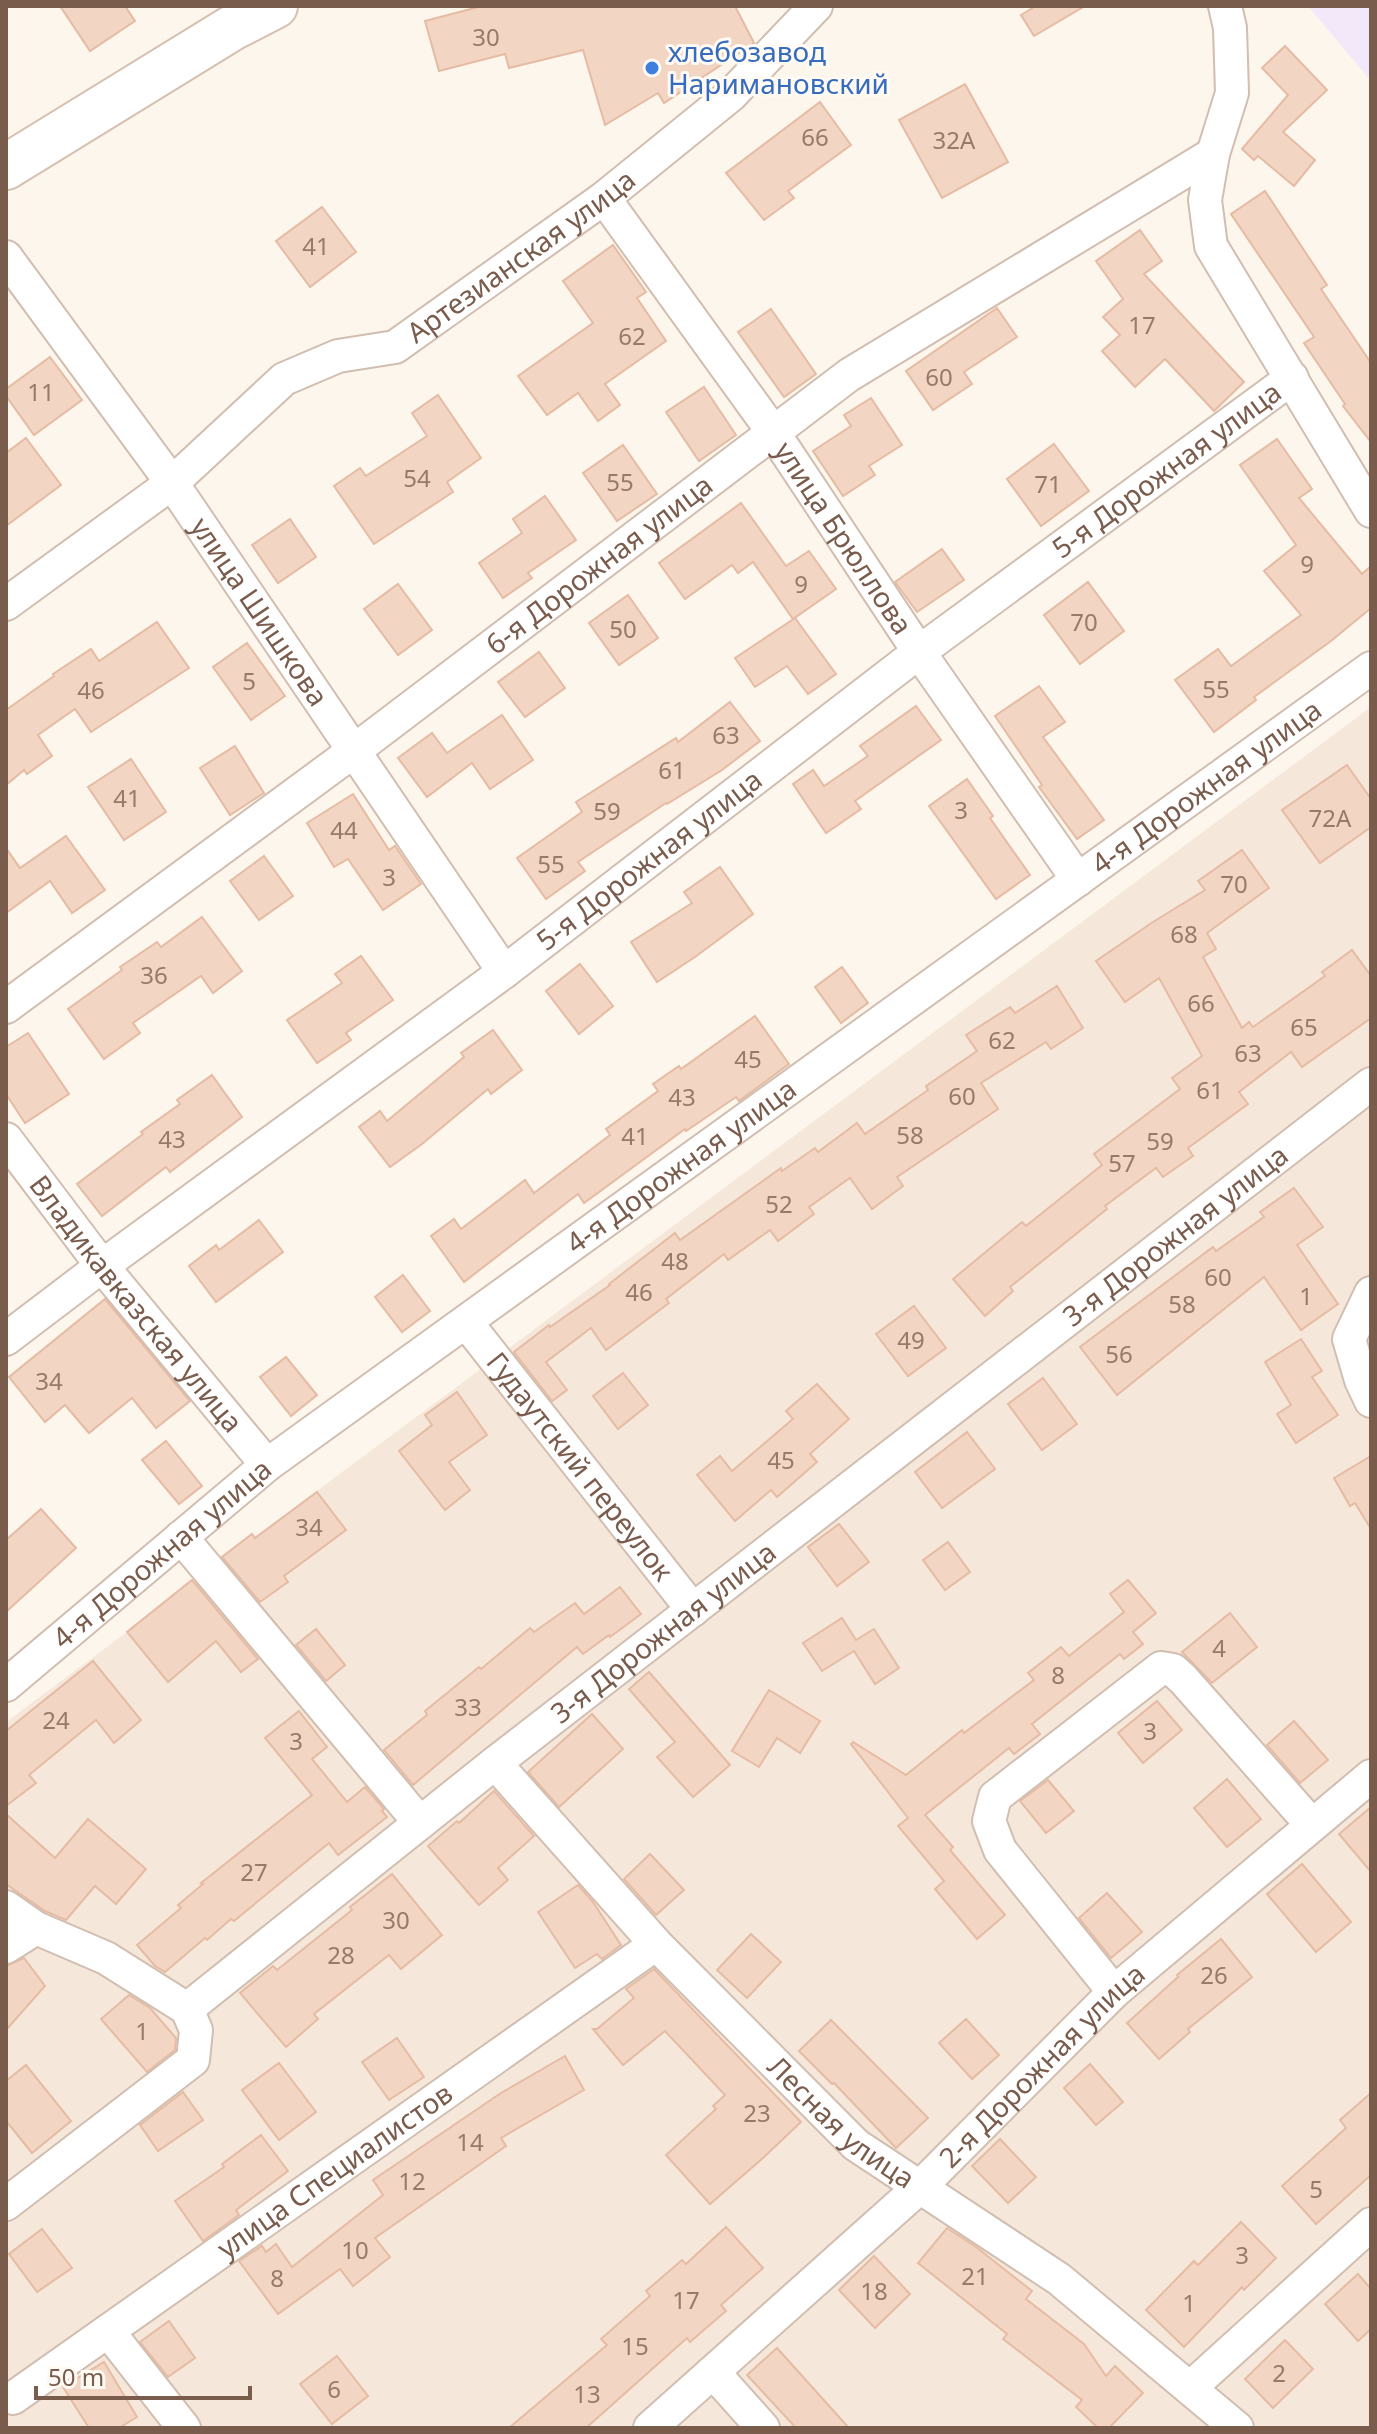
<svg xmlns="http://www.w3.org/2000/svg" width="1377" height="2434" font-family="'Noto Sans',sans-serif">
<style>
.residential{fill:#f5e8da}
.education{fill:#f3e8fa}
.building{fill:#f3d5c3;stroke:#e6bba3;stroke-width:2}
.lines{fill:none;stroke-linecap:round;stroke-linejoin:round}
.minor-casing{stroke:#d1beb0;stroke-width:36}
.secondary-casing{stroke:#d6c0b0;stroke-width:48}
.minor{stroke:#fff;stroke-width:32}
.secondary{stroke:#fff;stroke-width:44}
.shop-dot{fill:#3f7fe0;stroke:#fffaf3;stroke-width:3}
.labels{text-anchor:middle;stroke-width:6;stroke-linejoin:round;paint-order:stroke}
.number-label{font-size:24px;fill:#987a6a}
.shop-label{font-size:28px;fill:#366cbe;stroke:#fffaf3;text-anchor:start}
.street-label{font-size:28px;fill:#7a5c4d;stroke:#fffaf3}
</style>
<rect width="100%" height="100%" fill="#fdf6ec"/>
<path class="residential" d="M1371,707V2428H6V1722Z"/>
<path class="education" d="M1308,6H1371V81Z"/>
<g class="building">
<path d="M60,6H125L135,21L90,51Z"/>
<path d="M482,6H735L754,43L664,103L658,93L605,125L583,50L509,68L505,54L439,71L425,21Z"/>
<path d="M1036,6H1085L1034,36L1021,15Z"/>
<path d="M1285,46L1327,90L1283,132L1315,160L1294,186L1258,156L1254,160L1242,149L1288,95L1262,68Z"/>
<path d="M965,84L1008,162L942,198L899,120Z"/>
<path d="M820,102L851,145L788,191L794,198L764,220L726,173Z"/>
<path d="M1265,191L1327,285L1321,289L1371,363V442L1343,406L1345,404L1304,343L1314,337L1231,214Z"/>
<path d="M322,207L356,252L310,287L276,241Z"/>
<path d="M1140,230L1162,261L1144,274L1244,382L1214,411L1165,359L1135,387L1102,351L1120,335L1103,317L1123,299L1096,261Z"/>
<path d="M613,245L646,292L637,298L666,341L605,384L620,405L598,421L578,393L547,415L518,376L593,323L563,281Z"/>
<path d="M997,308L1017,337L964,372L972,384L933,410L906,371Z"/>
<path d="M771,309L816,374L784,397L738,332Z"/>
<path d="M50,357L82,400L34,435L6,396V389Z"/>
<path d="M704,387L736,435L699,461L666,412Z"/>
<path d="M438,395L481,458L447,482L453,492L374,544L334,486L360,468L366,476L427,436L412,413Z"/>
<path d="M871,398L902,445L869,466L875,475L843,496L813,451L851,426L844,415Z"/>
<path d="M26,438L61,485L6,526V453Z"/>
<path d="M1277,439L1312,489L1299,498L1362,574L1371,566V608L1331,641L1254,697L1256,700L1214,732L1175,680L1218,649L1231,666L1301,615L1264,571L1296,545L1240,465Z"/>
<path d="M1054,444L1089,491L1041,526L1007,479Z"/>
<path d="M623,445L657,494L617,521L583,473Z"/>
<path d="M545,496L576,540L528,573L532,578L503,598L479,563L522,533L513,519Z"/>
<path d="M741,503L786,566L809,551L836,589L793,619L753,562L738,573L732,565L685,599L659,563Z"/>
<path d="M290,519L316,557L278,583L252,545Z"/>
<path d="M942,549L964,580L917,612L895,582Z"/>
<path d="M1088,582L1124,631L1080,664L1044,615Z"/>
<path d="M398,584L432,630L398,655L364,609Z"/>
<path d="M628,595L658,638L619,665L589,623Z"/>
<path d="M795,618L836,674L808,694L787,666L755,687L735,658Z"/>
<path d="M157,622L189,668L91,732L75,709L38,735L52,756L27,774L24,770L6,785V710L54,676L53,674L91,649L99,661Z"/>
<path d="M247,643L285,696L251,720L213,667Z"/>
<path d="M539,652L565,688L525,717L498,682Z"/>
<path d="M1039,686L1065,722L1043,737L1104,820L1077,839L1039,787L1042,785L995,716Z"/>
<path d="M730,702L760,741L722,770L667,804L666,803L578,862L585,871L546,899L517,858L582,812L576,802L676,738L678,742Z"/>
<path d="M916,706L941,740L855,801L861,809L826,833L793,784L813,770L824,786L868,756L860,746Z"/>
<path d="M502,715L533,760L490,789L472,763L427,797L398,758L432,733L447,753Z"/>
<path d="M235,746L264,793L230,815L200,768Z"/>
<path d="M131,759L166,812L124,840L88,787Z"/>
<path d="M1347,765L1371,799V827L1320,863L1282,810Z"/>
<path d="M967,779L993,816L990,818L1030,875L996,899L929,806Z"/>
<path d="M353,794L389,850L395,846L421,884L383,910L348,859L334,867L307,823Z"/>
<path d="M66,836L105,890L72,913L50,881L6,913V848L20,868Z"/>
<path d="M1242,850L1269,888L1207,933L1216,949L1203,957L1242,1028L1249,1022L1253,1027L1325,976L1322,972L1352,950L1371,976V1018L1302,1067L1291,1052L1239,1092L1248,1104L1188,1148L1193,1156L1163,1177L1156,1168L1105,1206L1107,1209L1010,1287L1013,1291L985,1316L953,1279L1022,1222L1026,1226L1102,1165L1094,1154L1180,1089L1172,1078L1202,1056L1159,978L1125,1002L1096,961L1153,922L1205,890L1198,881Z"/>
<path d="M264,856L293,896L259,920L230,881Z"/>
<path d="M720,867L753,914L695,957L657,982L631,942L692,903L684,892Z"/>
<path d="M202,917L242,971L213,993L201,976L133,1023L140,1033L104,1059L68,1009L122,970L120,967L157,942L161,947Z"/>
<path d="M361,956L393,1000L346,1033L351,1040L317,1063L287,1020L342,983L335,974Z"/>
<path d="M580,964L613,1006L579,1034L546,991Z"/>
<path d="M842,967L868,1003L841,1023L815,987Z"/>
<path d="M1057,986L1083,1028L1051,1049L1046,1042L981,1083L998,1109L897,1177L903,1186L872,1209L850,1178L809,1207L814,1214L778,1241L770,1230L728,1260L724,1254L666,1299L669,1303L606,1350L591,1328L546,1362L567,1390L552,1401L514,1352L549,1325L550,1327L610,1285L609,1284L675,1233L680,1240L781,1168L782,1171L815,1148L818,1152L857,1123L865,1134L928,1090L926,1086L977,1051L966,1035L1010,1007L1015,1013Z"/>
<path d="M755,1016L789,1064L739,1101L736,1097L686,1131L685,1129L584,1203L578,1194L464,1282L431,1236L454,1219L461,1229L525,1180L534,1193L610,1135L606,1129L658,1091L653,1084L679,1066L681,1069Z"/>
<path d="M493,1030L522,1070L491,1094L488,1089L422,1144L390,1167L359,1127L380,1111L387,1121L464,1057L461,1053Z"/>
<path d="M28,1033L69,1094L25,1123L6,1094V1047Z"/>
<path d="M212,1075L242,1117L170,1172L166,1167L102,1216L77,1184L143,1134L141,1132L180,1104L177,1100Z"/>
<path d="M1294,1188L1323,1227L1297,1245L1338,1304L1301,1330L1264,1277L1117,1395L1080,1347L1213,1247L1216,1251L1264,1217L1260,1212Z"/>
<path d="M259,1220L283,1252L216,1302L189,1266L216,1245L219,1250Z"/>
<path d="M403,1275L430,1311L402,1332L375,1297Z"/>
<path d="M105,1299L190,1401L156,1428L132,1398L89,1433L65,1405L45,1422L9,1377Z"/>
<path d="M914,1306L946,1348L908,1376L876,1334Z"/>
<path d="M1301,1339L1322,1371L1312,1377L1338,1415L1296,1443L1277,1414L1291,1405L1265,1362Z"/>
<path d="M286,1357L317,1395L291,1416L260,1377Z"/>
<path d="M623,1373L648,1405L618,1429L593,1396Z"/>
<path d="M1043,1378L1077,1424L1042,1450L1008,1404Z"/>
<path d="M817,1384L849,1419L810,1454L817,1462L777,1497L771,1490L735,1521L697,1475L720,1456L732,1471L793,1419L786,1411Z"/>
<path d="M457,1392L487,1435L449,1462L470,1490L445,1510L399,1451L432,1425L425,1415Z"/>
<path d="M967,1432L995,1469L942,1508L915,1472Z"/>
<path d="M166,1441L202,1486L179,1504L142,1460Z"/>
<path d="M1371,1456V1529L1355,1503L1350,1506L1334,1478Z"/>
<path d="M317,1492L346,1530L284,1576L288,1582L260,1602L222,1557L252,1534L255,1538Z"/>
<path d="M41,1509L76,1548L6,1612V1540Z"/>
<path d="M839,1524L869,1562L837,1586L808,1547Z"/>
<path d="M948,1542L970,1572L945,1590L923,1560Z"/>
<path d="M192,1580L258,1659L241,1672L216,1641L168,1682L127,1632Z"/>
<path d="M1128,1580L1156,1613L1133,1632L1143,1644L1124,1659L1120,1654L1032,1724L1040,1734L1014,1754L1009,1748L925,1815L953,1847L950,1850L1005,1915L977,1939L935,1889L944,1881L898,1826L908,1818L851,1744L853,1742L906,1775L962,1730L964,1733L1034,1680L1028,1673L1061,1647L1069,1656L1124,1612L1110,1594Z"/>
<path d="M620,1587L641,1614L610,1637L609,1635L583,1654L577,1647L413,1785L384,1750L427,1715L425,1711L479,1667L481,1669L530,1628L534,1632L575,1603L584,1614Z"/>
<path d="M1230,1613L1257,1647L1212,1683L1182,1652Z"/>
<path d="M842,1618L856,1640L874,1629L899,1668L875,1684L854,1651L822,1671L803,1643Z"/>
<path d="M316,1629L345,1665L326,1681L296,1645Z"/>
<path d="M93,1661L141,1720L114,1743L96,1720L29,1775L36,1783L6,1806V1731Z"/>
<path d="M649,1672L730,1765L693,1797L657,1757L675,1742L629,1689Z"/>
<path d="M769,1690L820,1721L800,1753L777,1738L759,1767L732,1751Z"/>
<path d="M1157,1701L1182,1730L1143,1763L1118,1733Z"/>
<path d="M299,1711L327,1747L312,1759L347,1802L365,1787L384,1809L382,1811L387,1817L338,1855L329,1843L234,1921L231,1919L207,1940L205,1938L165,1972L155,1966L137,1945L181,1908L178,1905L203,1884L201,1883L312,1795L265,1738Z"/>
<path d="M592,1714L623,1749L559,1807L528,1772Z"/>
<path d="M1294,1721L1328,1760L1300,1783L1267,1745Z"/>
<path d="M1227,1779L1261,1819L1227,1847L1194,1808Z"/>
<path d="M1048,1780L1074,1811L1046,1833L1020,1801Z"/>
<path d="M494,1791L534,1836L498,1868L508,1880L479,1905L428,1846L457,1821L459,1823Z"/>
<path d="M1371,1807V1872L1339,1834Z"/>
<path d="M6,1814L55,1858L88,1819L146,1869L116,1904L95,1886L66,1920L45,1911L6,1884Z"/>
<path d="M650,1854L684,1890L656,1915L624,1879Z"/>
<path d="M1302,1864L1351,1922L1316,1952L1267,1894Z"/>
<path d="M392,1874L442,1935L401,1969L389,1955L314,2014L318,2019L286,2047L240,1993L273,1966L277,1970L352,1910L350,1907Z"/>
<path d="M578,1885L593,1902L621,1945L602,1959L597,1954L575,1968L538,1912Z"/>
<path d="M1107,1893L1142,1932L1111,1958L1079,1918Z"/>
<path d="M751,1934L781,1962L747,1998L717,1970Z"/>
<path d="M1221,1939L1252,1977L1188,2029L1190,2032L1159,2059L1127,2023L1178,1977L1177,1975Z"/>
<path d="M24,1958L45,1986L6,2030V1966Z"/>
<path d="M654,1969L801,2122L763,2158L710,2204L666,2155L716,2109L713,2106L725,2095L665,2031L623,2065L593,2029H597L634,1998L626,1989Z"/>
<path d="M129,1995L150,2008L176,2038L175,2050L147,2072L101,2019Z"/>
<path d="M966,2019L999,2055L972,2079L939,2043Z"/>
<path d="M831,2020L928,2118L896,2148L834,2083L832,2084L799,2051Z"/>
<path d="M397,2038L424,2077L389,2100L362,2062Z"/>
<path d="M565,2056L584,2090L501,2138L506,2146L375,2238L390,2257L353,2286L340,2269L278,2314L239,2261L262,2246L266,2252L276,2244L292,2267L383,2195L373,2180L501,2093Z"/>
<path d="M279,2063L316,2112L279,2140L242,2090Z"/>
<path d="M1090,2064L1123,2102L1096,2125L1064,2088Z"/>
<path d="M26,2065L71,2121L32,2153L6,2121V2081Z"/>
<path d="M183,2092L203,2120L158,2151L140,2125Z"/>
<path d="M1371,2093V2175L1316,2224L1282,2186L1346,2128L1340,2120Z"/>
<path d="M261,2135L288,2171L236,2210L239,2215L203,2241L175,2201L224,2167L222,2164Z"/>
<path d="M1000,2139L1036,2177L1008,2203L972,2166Z"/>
<path d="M1241,2222L1276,2258L1244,2290L1242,2287L1184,2347L1146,2310L1194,2261L1198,2265Z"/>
<path d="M726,2227L763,2268L721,2305L726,2311L690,2342L687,2338L586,2428H509L607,2345L601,2339L650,2296L646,2291L682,2260L686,2264Z"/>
<path d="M947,2228L976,2247L1032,2291L1026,2299L1084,2344L1106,2376L1115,2366L1143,2393L1109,2428H1098L1076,2407L1082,2400L1003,2339L1007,2334L918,2263Z"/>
<path d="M42,2229L72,2268L37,2292L9,2254Z"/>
<path d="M874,2256L910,2294L875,2328L839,2290Z"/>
<path d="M1358,2274L1371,2289V2329L1358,2341L1325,2304Z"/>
<path d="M169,2321L195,2358L168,2377L140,2342Z"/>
<path d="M1285,2340L1313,2369L1273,2408L1245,2379Z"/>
<path d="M777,2348L849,2428H796L747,2375Z"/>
<path d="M337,2356L368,2396L332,2424L300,2384Z"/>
<path d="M104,2362L137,2417L119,2428H89L63,2387Z"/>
</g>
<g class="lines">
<defs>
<g id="minor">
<path d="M1225,6L1230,28L1232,93L1213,154L1205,200L1211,246L1371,511"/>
<path id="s1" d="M604,198L773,432L919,652L1078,880"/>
<path id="s2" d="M6,257L172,483L504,972"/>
<path id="s3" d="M6,604L172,483L284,379L338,356L395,347L604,198L731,95L816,6"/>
<path id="s4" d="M6,1007L355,750L849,375L1213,154"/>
<path id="s5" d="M6,1139L102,1266L267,1465"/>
<path d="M1371,1293L1349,1339L1361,1380L1371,1401"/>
<path id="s6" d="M466,1322L693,1610"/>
<path id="s7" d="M6,1339L102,1266L504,972L919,652L1292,378"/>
<path d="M181,1537L420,1823"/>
<path id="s8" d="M6,1685L267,1465L1371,668"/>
<path id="s9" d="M495,1763L656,1944L856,2145L1059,2279L1237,2428"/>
<path d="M6,1907L36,1928L106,1958L187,2009"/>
<path d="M6,1947L36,1928"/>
<path d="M1114,1992L1000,1850L989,1821L995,1797L1161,1668L1173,1670L1183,1679L1312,1825"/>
<path id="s10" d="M6,2204L193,2060L196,2030L187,2009L495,1763L1371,1084"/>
<path d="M108,2331L184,2428"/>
<path d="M713,2372L763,2428"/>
<path d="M1190,2388L1371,2224"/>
<path id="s11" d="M13,2398L656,1944"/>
<path id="s12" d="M650,2428L921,2186L1114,1992L1371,1776"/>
</g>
<path id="secondary" d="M6,167L232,28L275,6"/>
</defs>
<use href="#minor" class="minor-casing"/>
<use href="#secondary" class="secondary-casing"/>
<use href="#minor" class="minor"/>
<use href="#secondary" class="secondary"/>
</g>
<circle class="shop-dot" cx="652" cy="68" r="8"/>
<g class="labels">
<g class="number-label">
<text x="486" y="46">30</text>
<text x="815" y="146">66</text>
<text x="954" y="149">32А</text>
<text x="316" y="255">41</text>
<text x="1142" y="334">17</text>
<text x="632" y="345">62</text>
<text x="939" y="386">60</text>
<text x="41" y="401">11</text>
<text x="417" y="487">54</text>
<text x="620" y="491">55</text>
<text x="1048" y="493">71</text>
<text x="1307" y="573">9</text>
<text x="801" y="593">9</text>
<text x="1084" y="631">70</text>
<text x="623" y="638">50</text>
<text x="249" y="690">5</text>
<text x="1216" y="698">55</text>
<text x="91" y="699">46</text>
<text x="726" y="744">63</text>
<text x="672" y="779">61</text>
<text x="127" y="807">41</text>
<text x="961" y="819">3</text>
<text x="607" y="820">59</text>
<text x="1330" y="827">72А</text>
<text x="344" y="839">44</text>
<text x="551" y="873">55</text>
<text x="389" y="886">3</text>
<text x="1234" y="893">70</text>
<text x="1184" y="943">68</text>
<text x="154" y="984">36</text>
<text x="1201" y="1012">66</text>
<text x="1304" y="1036">65</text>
<text x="1002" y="1049">62</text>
<text x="1248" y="1062">63</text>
<text x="748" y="1068">45</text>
<text x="1210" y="1099">61</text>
<text x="962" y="1105">60</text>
<text x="682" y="1106">43</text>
<text x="910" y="1144">58</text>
<text x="635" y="1145">41</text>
<text x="172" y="1148">43</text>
<text x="1160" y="1150">59</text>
<text x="1122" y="1172">57</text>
<text x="779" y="1213">52</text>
<text x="675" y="1270">48</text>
<text x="1218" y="1286">60</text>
<text x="639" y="1301">46</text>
<text x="1306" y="1305">1</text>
<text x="1182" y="1313">58</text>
<text x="911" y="1349">49</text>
<text x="1119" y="1363">56</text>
<text x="49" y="1390">34</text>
<text x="781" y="1469">45</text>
<text x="309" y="1536">34</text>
<text x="1219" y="1657">4</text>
<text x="1058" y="1684">8</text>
<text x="468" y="1716">33</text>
<text x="56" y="1729">24</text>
<text x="1150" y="1740">3</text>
<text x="296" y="1750">3</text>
<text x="254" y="1881">27</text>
<text x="396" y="1929">30</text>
<text x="341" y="1964">28</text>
<text x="1214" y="1984">26</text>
<text x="142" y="2040">1</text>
<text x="757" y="2122">23</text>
<text x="470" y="2151">14</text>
<text x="412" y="2190">12</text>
<text x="1316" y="2198">5</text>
<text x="355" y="2259">10</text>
<text x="1242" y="2264">3</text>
<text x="975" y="2285">21</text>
<text x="277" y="2287">8</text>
<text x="874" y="2300">18</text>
<text x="686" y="2309">17</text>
<text x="1189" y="2312">1</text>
<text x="635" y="2355">15</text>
<text x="1279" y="2382">2</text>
<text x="334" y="2398">6</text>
<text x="587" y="2403">13</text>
</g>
<g class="shop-label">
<text x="668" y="62">хлебозавод<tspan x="668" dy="32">Наримановский</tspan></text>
</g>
<g class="street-label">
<text dy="10" stroke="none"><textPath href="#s3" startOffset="630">Артезианская улица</textPath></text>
<text dy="10" stroke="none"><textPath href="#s7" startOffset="1450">5-я Дорожная улица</textPath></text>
<text dy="10" stroke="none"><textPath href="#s1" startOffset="416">улица Брюллова</textPath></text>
<text dy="10" stroke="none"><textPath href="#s4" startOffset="740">6-я Дорожная улица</textPath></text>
<text dy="10" stroke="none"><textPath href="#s2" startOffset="436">улица Шишкова</textPath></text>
<text dy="10" stroke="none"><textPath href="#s8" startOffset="1500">4-я Дорожная улица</textPath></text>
<text dy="10" stroke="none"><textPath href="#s7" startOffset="802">5-я Дорожная улица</textPath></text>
<text dy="10" stroke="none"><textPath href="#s8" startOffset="852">4-я Дорожная улица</textPath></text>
<text dy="10" stroke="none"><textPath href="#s10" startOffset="1544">3-я Дорожная улица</textPath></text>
<text dy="10" stroke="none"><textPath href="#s5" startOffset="210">Владикавказская улица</textPath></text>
<text dy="10" stroke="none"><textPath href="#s6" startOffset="184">Гудаутский переулок</textPath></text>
<text dy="10" stroke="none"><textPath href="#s8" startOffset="204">4-я Дорожная улица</textPath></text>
<text dy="10" stroke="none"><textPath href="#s10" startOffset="896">3-я Дорожная улица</textPath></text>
<text dy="10" stroke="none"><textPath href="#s12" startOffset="534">2-я Дорожная улица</textPath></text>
<text dy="10" stroke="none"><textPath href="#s9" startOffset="500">Лесная улица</textPath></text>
<text dy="10" stroke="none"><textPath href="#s11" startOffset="394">улица Специалистов</textPath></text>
</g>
</g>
<rect width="1377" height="2434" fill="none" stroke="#7a5c4d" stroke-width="16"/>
<path d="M36 2386v12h214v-12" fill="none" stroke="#7a5c4d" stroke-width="4"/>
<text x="48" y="2386" font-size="24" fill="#7a5c4d" stroke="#fffaf3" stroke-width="6" paint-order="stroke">50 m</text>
</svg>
